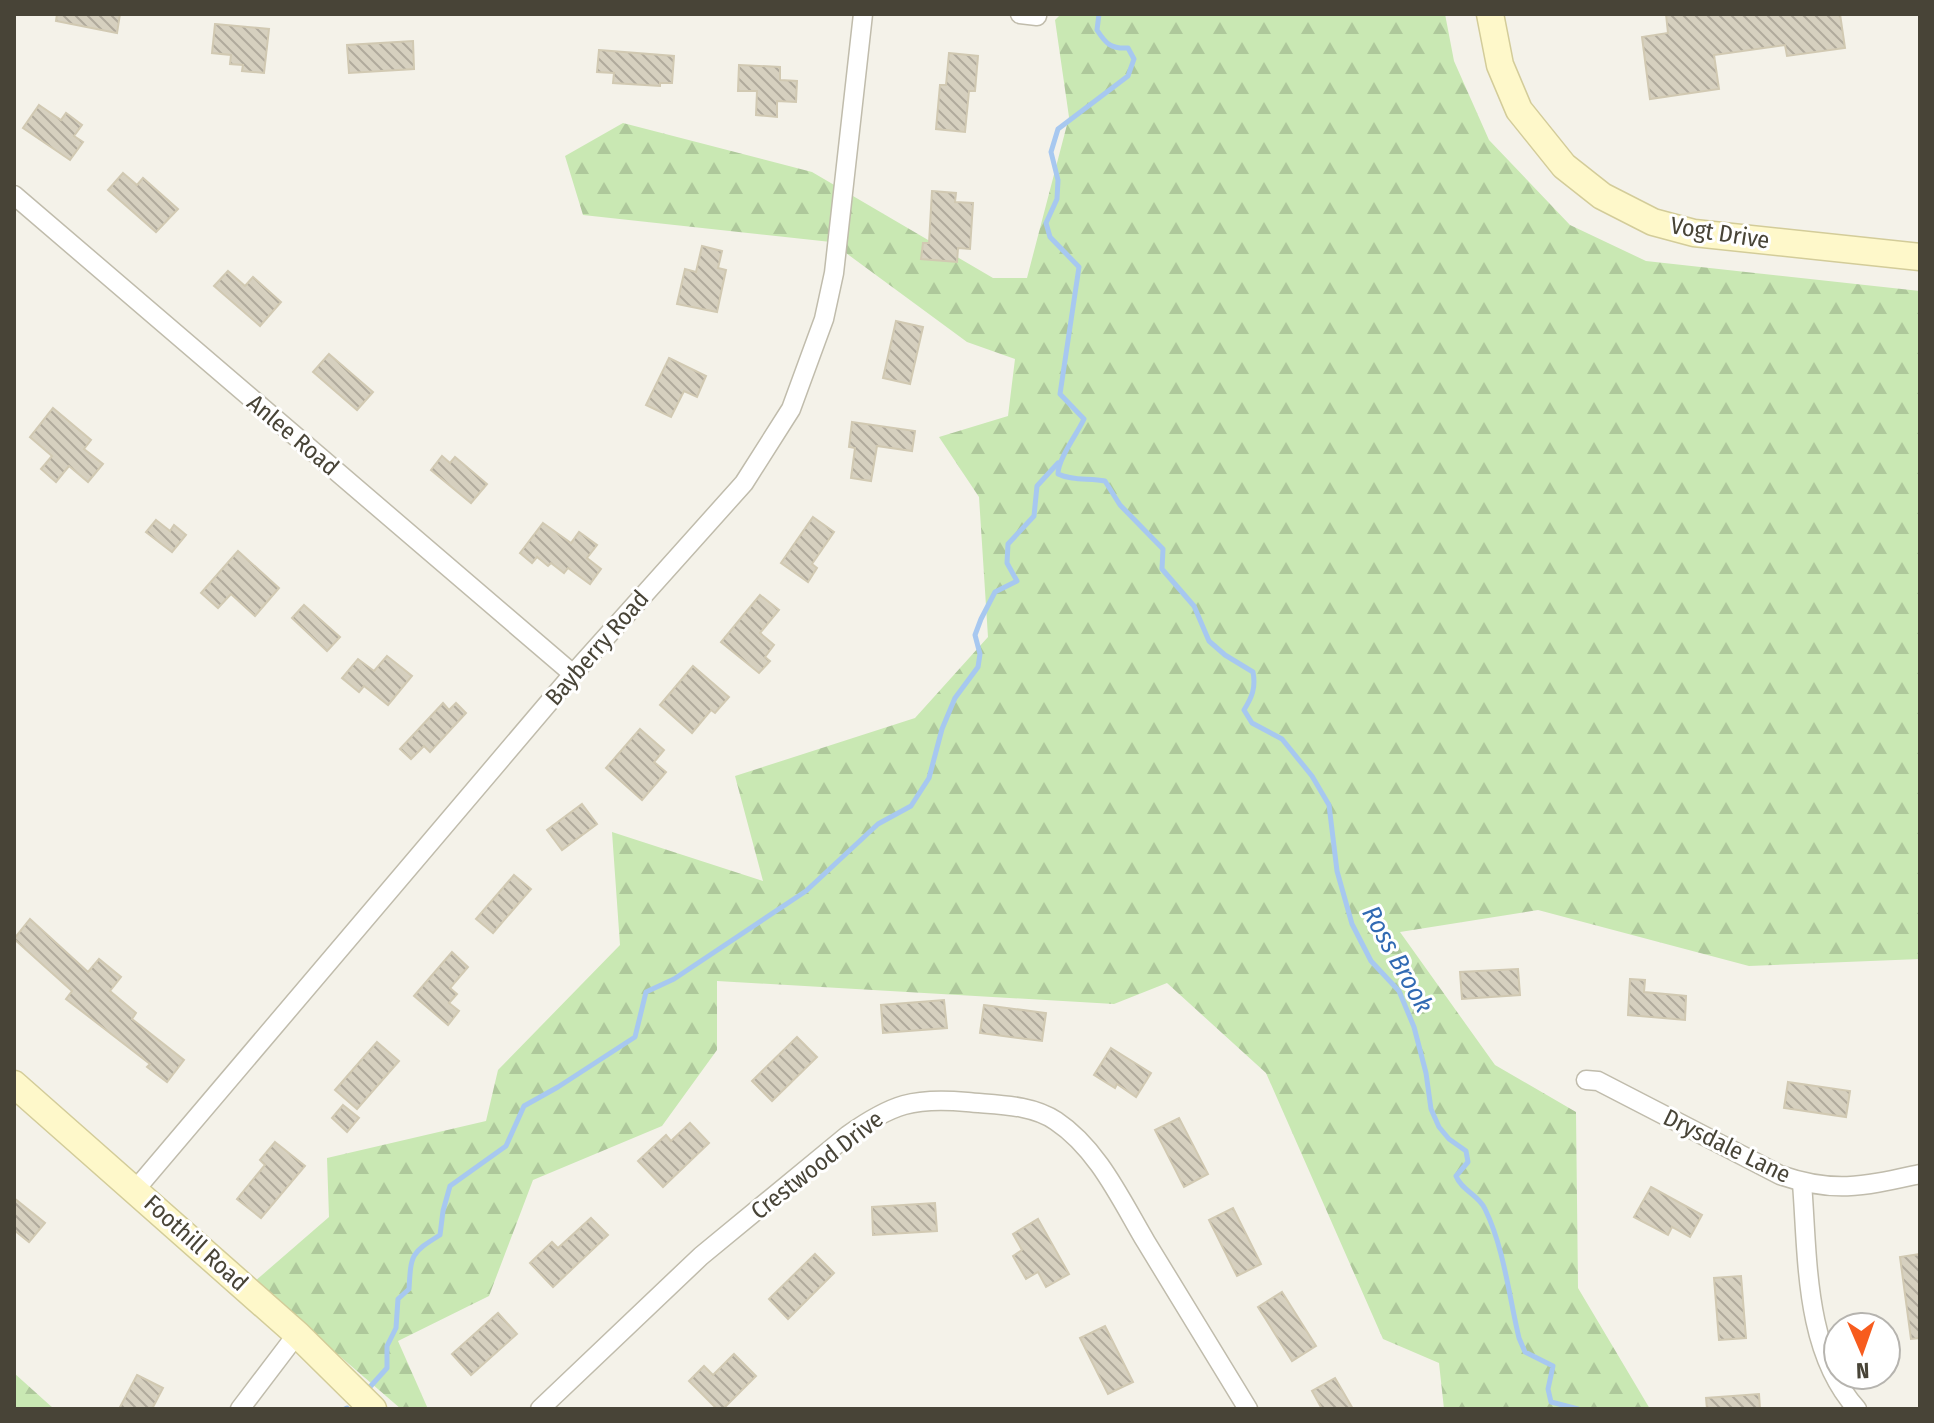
<svg xmlns="http://www.w3.org/2000/svg" width="1934" height="1423" font-family="'Fira Sans Condensed',sans-serif">
<style>
.forest{fill:url(#forest-firs)}
.lines{fill:none;stroke-linecap:round;stroke-linejoin:round}
.stream{stroke:#a7c8f0;stroke-width:5}
.building{fill:url(#building-back-hatch);stroke:#d1c9b2;stroke-width:2}
.street-casing{stroke:#c0bcac;stroke-width:21}
.secondary-casing{stroke:#d3cc99;stroke-width:29}
.street{stroke:#fff;stroke-width:18}
.secondary{stroke:#fef8ca;stroke-width:26}
.labels{text-anchor:middle;stroke-width:6;stroke-linejoin:round;paint-order:stroke}
.street-label{font-size:24px;fill:#484437;stroke:#fff}
.water-label{font-size:26px;font-style:italic;fill:#316ab3;stroke:#fff}
</style>
<defs>
<pattern id="forest-firs" width="22" height="20" patternUnits="userSpaceOnUse" patternTransform="scale(2)"><rect width="22" height="20" fill="#c9e8b3"/><path d="M5 1l3.5 6h-7zM16 11l3.5 6h-7z" fill="#aec89b"/></pattern>
<pattern id="building-back-hatch" width="6" height="6" patternUnits="userSpaceOnUse" patternTransform="scale(2)"><rect width="6" height="6" fill="#d6d0bf"/><path d="M-1 5l2 2M0 0l6 6M5-1l2 2" fill="none" stroke="#b0aa9c"/></pattern>
</defs>
<rect width="100%" height="100%" fill="#f4f2e9"/>
<g class="forest">
<path d="M1061,14H1445L1454,61L1489,140L1570,225L1646,261L1920,291V959L1749,966L1538,910L1400,932L1495,1065L1576,1112L1578,1288L1650,1409H1444L1439,1363L1383,1339L1266,1073L1167,983L1114,1004L717,981V1050L662,1126L533,1180L489,1296L398,1341L428,1409H401L254,1282L329,1217L327,1158L486,1121L498,1070L620,945L612,832L763,881L735,776L915,718L988,637L979,497L939,437L1008,416L1015,359L967,342L831,242L583,215L565,156L623,123L812,172L993,278H1027L1069,117L1055,20Z"/>
<path d="M14,1373L54,1409H14Z"/>
</g>
<g class="lines">
<g class="stream">
<path d="M1099,14L1097,30C1106,44 1111,49 1128,48L1134,59L1128,76L1058,129L1051,152L1058,180L1057,199L1046,223L1050,237L1079,267L1060,394L1084,419C1077,434 1058,459 1058,474C1072,481 1089,478 1105,481L1120,505L1163,549L1162,569L1194,606L1209,641L1225,655L1253,672C1256,688 1252,697 1244,710L1252,723L1282,739L1312,776L1329,805L1337,871L1352,924L1371,961L1399,991L1414,1027L1426,1073L1431,1109L1439,1127L1449,1139L1466,1151L1468,1162L1456,1176C1462,1191 1479,1195 1485,1209C1504,1248 1509,1296 1519,1338L1525,1352L1553,1366L1548,1389L1551,1402L1578,1409"/>
<path d="M369,1388L387,1368V1346L396,1328L398,1299L409,1289C411,1254 411,1253 440,1235L443,1211L450,1186L506,1146L524,1106L558,1087L635,1037L646,992L674,979L806,891L878,824L911,806L929,778L942,729L955,698L978,667L980,654L975,635L981,619L995,592L1017,581L1007,563L1008,544L1034,516L1037,486L1058,463"/>
<path d="M345,1409L347,1408"/>
</g>
</g>
<g class="building">
<path d="M57,14H120L117,33L56,21Z"/>
<path d="M1666,14H1840L1845,48L1787,56L1785,45L1714,55L1719,89L1650,99L1642,37L1668,33Z"/>
<path d="M215,24L269,29L264,73L242,71L243,65L230,64L231,55L212,53Z"/>
<path d="M413,41L414,69L349,73L347,45Z"/>
<path d="M599,50L674,56L672,83H660V86L613,83L614,73L597,72Z"/>
<path d="M949,53L978,56L975,91H969L965,132L936,129L940,85H946Z"/>
<path d="M739,65L780,67V80L797,81L796,102L777,101V117L756,115L757,91H738Z"/>
<path d="M39,105L61,120L66,113L82,125L74,136L83,142L70,160L23,128Z"/>
<path d="M123,173L137,185L143,178L178,209L156,232L108,190Z"/>
<path d="M932,191L956,193L955,202L973,203L970,249L958,248L957,262L921,259L923,243H929Z"/>
<path d="M702,246L722,251L718,268L726,270L717,312L677,304L685,269L696,272Z"/>
<path d="M228,271L245,286L253,277L281,302L260,326L214,286Z"/>
<path d="M896,321L923,327L910,384L883,378Z"/>
<path d="M329,354L373,392L357,410L313,372Z"/>
<path d="M669,358L706,376L697,397L684,391L671,417L646,405Z"/>
<path d="M53,408L91,440L84,449L103,464L88,482L69,466L56,482L41,469L52,456L30,437Z"/>
<path d="M852,422L915,431L912,451L877,446L871,481L851,478L855,448L849,447Z"/>
<path d="M442,456L450,463L455,457L487,484L471,503L431,470Z"/>
<path d="M813,517L834,532L812,564L817,568L808,582L781,563Z"/>
<path d="M156,520L170,531L174,525L186,535L172,552L146,532Z"/>
<path d="M543,523L571,543L579,532L597,545L587,558L601,569L590,584L568,568L564,573L551,563L548,566L537,557L532,563L520,553Z"/>
<path d="M238,551L279,588L255,616L231,594L218,608L201,593Z"/>
<path d="M760,595L779,610L760,633L774,645L765,657L770,661L759,673L721,642Z"/>
<path d="M304,605L340,637L327,651L292,618Z"/>
<path d="M387,656L412,676L388,705L364,686L359,692L342,678L358,659L374,671Z"/>
<path d="M693,666L729,697L715,713L711,710L692,733L660,705Z"/>
<path d="M443,703L449,710L456,703L466,713L430,752L424,746L411,759L400,749Z"/>
<path d="M640,729L664,750L654,762L666,772L642,800L606,768Z"/>
<path d="M582,804L597,824L562,850L547,830Z"/>
<path d="M514,875L531,889L493,933L476,919Z"/>
<path d="M30,919L88,972L99,959L121,977L110,991L136,1013L132,1019L184,1060L167,1082L147,1067L150,1064L66,999L72,991L14,939Z"/>
<path d="M452,952L468,967L450,988L457,994L449,1003L459,1011L448,1025L414,996Z"/>
<path d="M1518,969L1520,995L1462,999L1460,972Z"/>
<path d="M1630,979L1645,980L1644,992L1686,996L1685,1020L1628,1015Z"/>
<path d="M944,1000L947,1028L883,1033L881,1005Z"/>
<path d="M984,1005L1046,1013L1042,1041L980,1033Z"/>
<path d="M797,1037L817,1057L772,1101L752,1081Z"/>
<path d="M377,1042L399,1061L357,1109L335,1090Z"/>
<path d="M1111,1048L1151,1073L1136,1097L1117,1084L1115,1088L1094,1075Z"/>
<path d="M1788,1082L1850,1091L1846,1117L1784,1108Z"/>
<path d="M343,1105L359,1118L347,1132L332,1118Z"/>
<path d="M1179,1118L1208,1174L1184,1187L1155,1130Z"/>
<path d="M690,1123L709,1143L663,1187L638,1161L666,1135L671,1141Z"/>
<path d="M275,1142L305,1166L261,1218L237,1199L265,1165L260,1160Z"/>
<path d="M1651,1187L1702,1215L1690,1237L1672,1227L1668,1235L1634,1217Z"/>
<path d="M14,1198L45,1223L29,1242L14,1230Z"/>
<path d="M935,1203L937,1231L873,1235L872,1207Z"/>
<path d="M1233,1208L1261,1264L1237,1276L1209,1220Z"/>
<path d="M591,1218L608,1235L553,1287L530,1263L552,1242L558,1248Z"/>
<path d="M1038,1219L1069,1274L1046,1287L1038,1272L1026,1279L1013,1256L1022,1250L1013,1234Z"/>
<path d="M815,1254L834,1273L788,1319L769,1299Z"/>
<path d="M1920,1254V1338L1911,1339L1900,1257Z"/>
<path d="M1741,1276L1746,1338L1719,1340L1714,1278Z"/>
<path d="M1282,1292L1316,1346L1292,1361L1258,1307Z"/>
<path d="M498,1313L517,1334L471,1375L452,1354Z"/>
<path d="M1105,1326L1133,1382L1108,1394L1080,1338Z"/>
<path d="M734,1354L756,1376L723,1409H717L689,1381L704,1366L713,1375Z"/>
<path d="M137,1375L163,1388L152,1409H119Z"/>
<path d="M1335,1378L1353,1409H1322L1312,1391Z"/>
<path d="M1759,1394L1760,1409H1707L1706,1398Z"/>
</g>
<g class="lines">
<defs>
<g id="street">
<path d="M1020,14L1037,16"/>
<path d="M14,195L573,674"/>
<path d="M1586,1080L1598,1081L1780,1175C1835,1194 1865,1186 1920,1174"/>
<path d="M1802,1183C1808,1257 1804,1351 1857,1409"/>
<path d="M136,1189L573,674L744,483L791,409L824,319L834,273L863,14"/>
<path d="M240,1409L297,1334"/>
<path d="M540,1409L701,1256L848,1135C892,1104 914,1097 967,1102C996,1105 1031,1104 1056,1121C1098,1149 1121,1200 1146,1242C1180,1298 1214,1353 1248,1409"/>
</g>
<g id="secondary">
<path d="M1490,14L1500,65L1519,110L1564,166L1602,196L1653,222L1694,233L1920,257"/>
<path d="M14,1084L297,1334L373,1409"/>
</g>
</defs>
<use href="#street" class="street-casing"/>
<use href="#secondary" class="secondary-casing"/>
<use href="#street" class="street"/>
<use href="#secondary" class="secondary"/>
</g>
<g class="labels">
<g class="street-label">
<text transform="translate(1720 233) rotate(9)" y="8">Vogt Drive</text>
<text transform="translate(293 435) rotate(40)" y="8">Anlee Road</text>
<text transform="translate(597 648) rotate(-49)" y="8">Bayberry Road</text>
<text transform="translate(1727 1146) rotate(26)" y="8">Drysdale Lane</text>
<text transform="translate(817 1165) rotate(-38)" y="8">Crestwood Drive</text>
<text transform="translate(196 1243) rotate(42)" y="8">Foothill Road</text>
</g>
<g class="water-label">
<text transform="translate(1398 959) rotate(61)" y="9">Ross Brook</text>
</g>
</g>
<rect width="1934" height="1423" fill="none" stroke="#484437" stroke-width="32"/>
<g transform="translate(1862 1351) rotate(178)"><circle r="38" fill="#ffffff" stroke="#b6b4af" stroke-width="2"/>
<path d="M0-6L14 30L0 20L-14 30Z" fill="#f75c1e"/>
<text y="-12" font-size="22" font-weight="bold" text-anchor="middle" fill="#484437">N</text>
</g>
</svg>
